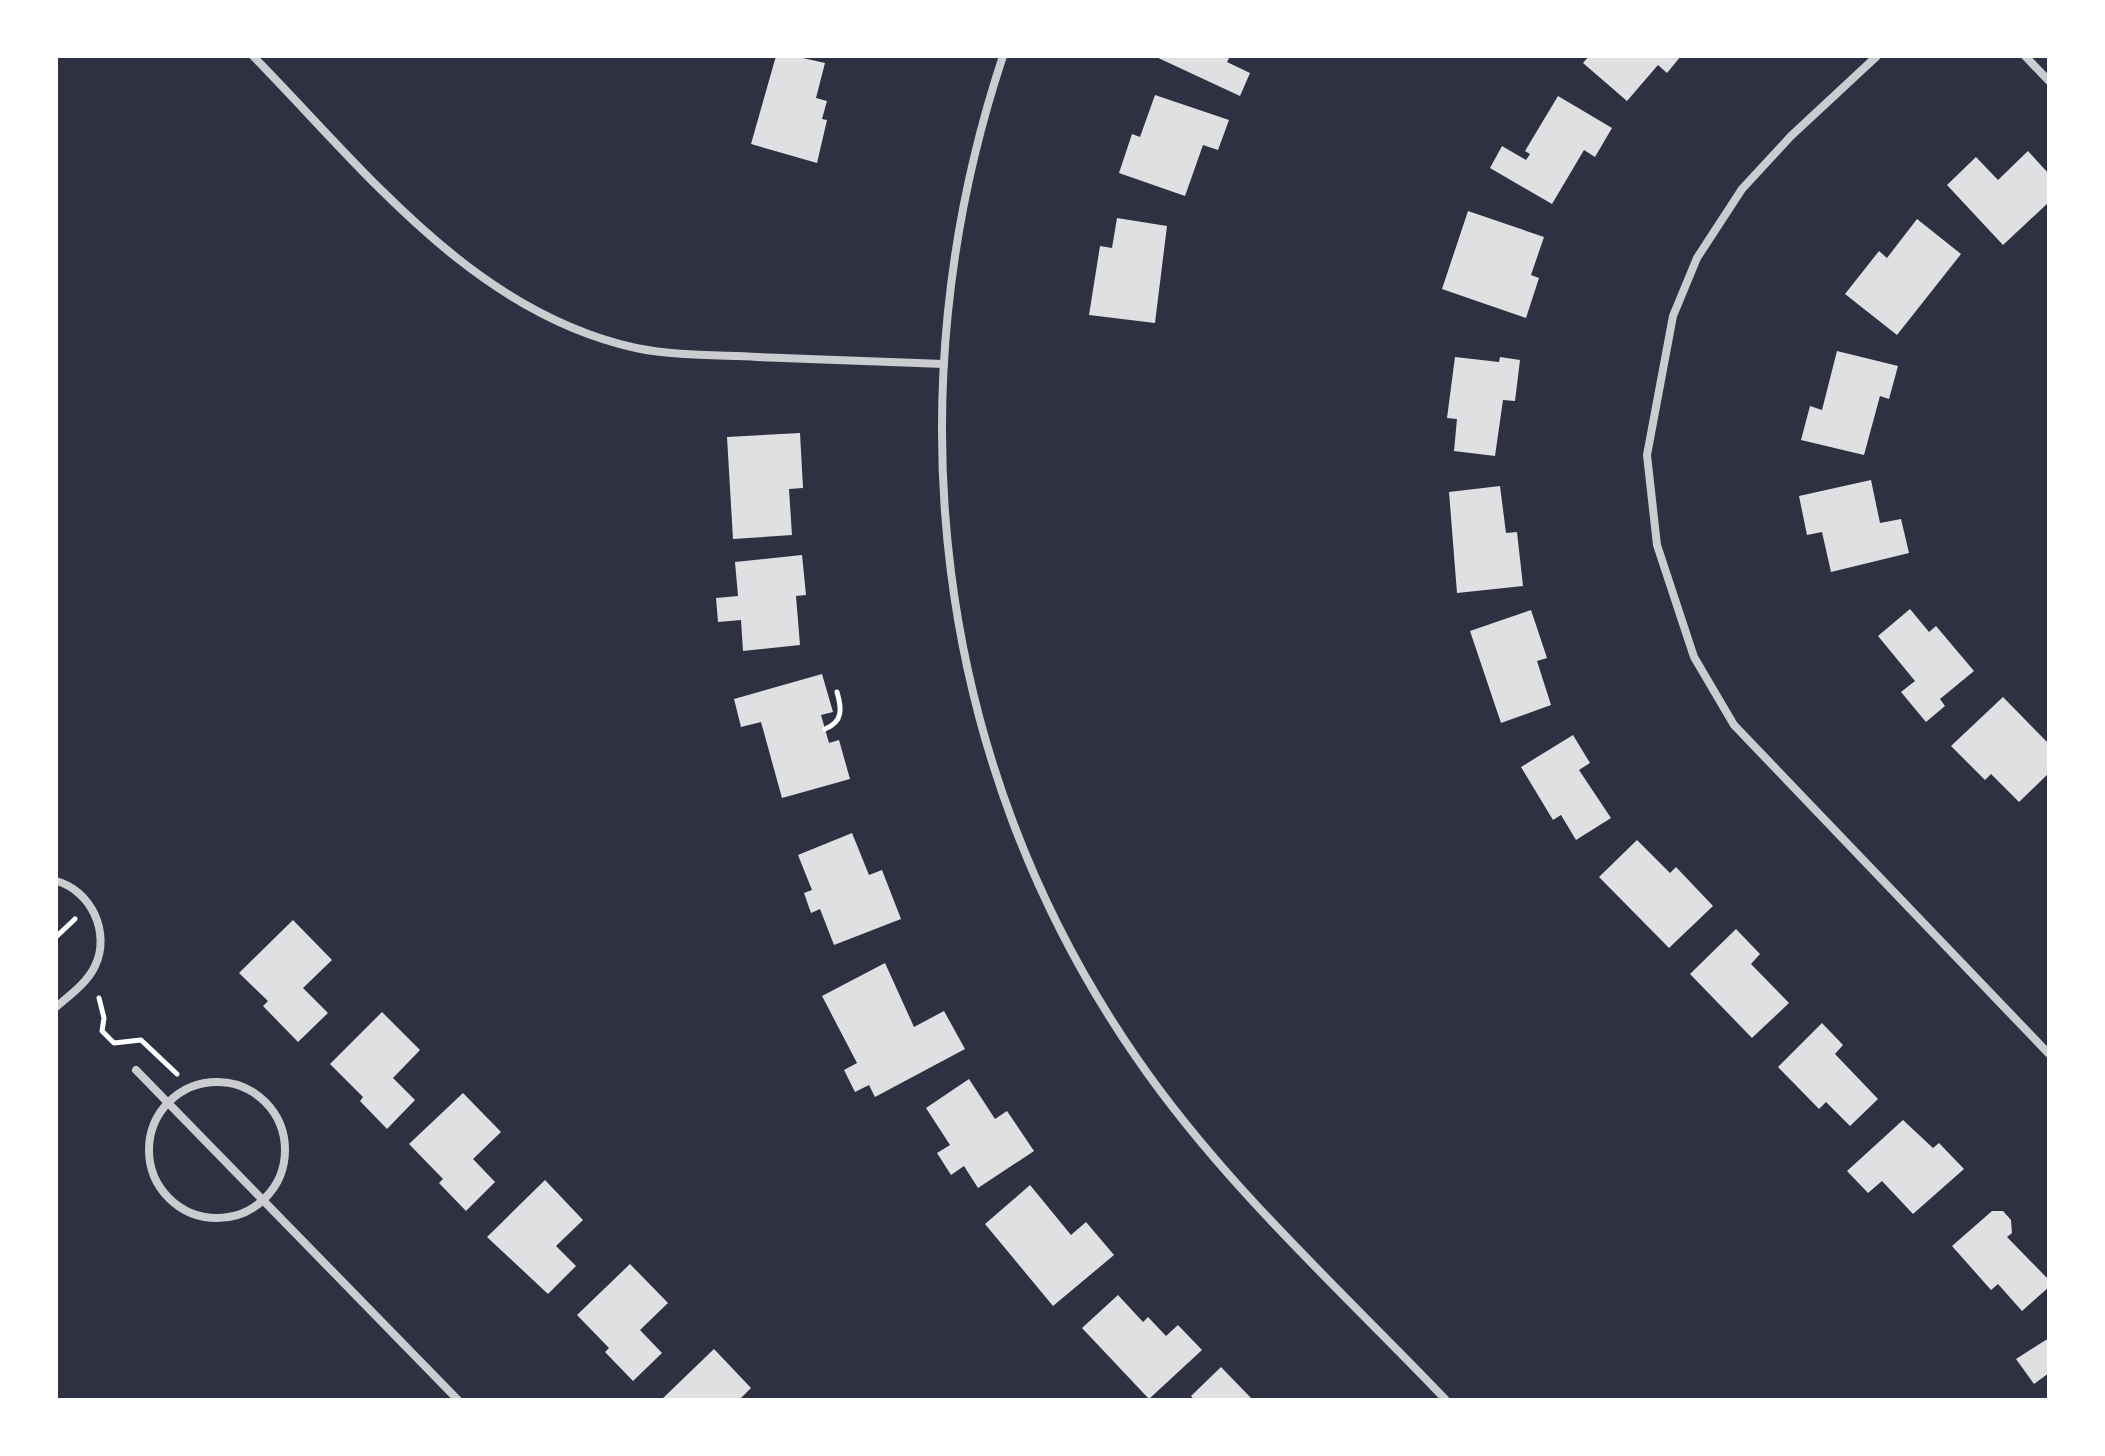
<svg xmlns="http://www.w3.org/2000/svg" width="2105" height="1456" font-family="Poppins,sans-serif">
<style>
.building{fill:#e0e0e3}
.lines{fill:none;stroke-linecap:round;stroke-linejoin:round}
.path{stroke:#fff;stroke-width:5}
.minor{stroke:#caccd0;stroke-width:8}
</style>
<rect width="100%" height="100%" fill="#2d3142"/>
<g class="building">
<path d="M776,56H794L825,63L816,98L827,101L822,119L827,120L817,163L751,144Z"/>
<path d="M1154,56H1230L1227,62L1250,73L1240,96Z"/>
<path d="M1589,56H1681L1667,73L1658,65L1627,101L1583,63Z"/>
<path d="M1155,95L1229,120L1218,150L1203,145L1185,196L1119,173L1132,134L1140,137Z"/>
<path d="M1558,96L1612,128L1595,157L1584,150L1552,204L1490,168L1502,146L1526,160L1530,154L1525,151Z"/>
<path d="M2028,151L2049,174V202L2003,245L1947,185L1976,157L1998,180Z"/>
<path d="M1468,211L1544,237L1531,275L1539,278L1526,318L1442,289Z"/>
<path d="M1117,218L1167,226L1155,323L1089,315L1100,246L1112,248Z"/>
<path d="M1917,219L1961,254L1897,335L1845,294L1879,251L1887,258Z"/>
<path d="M1837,351L1898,366L1889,399L1880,396L1864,455L1801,440L1810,406L1822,410Z"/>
<path d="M1455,357L1499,362L1500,357L1520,360L1515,401L1503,400L1495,456L1454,451L1457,419L1447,418Z"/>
<path d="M800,433L803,488L789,489L792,535L733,539L727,437Z"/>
<path d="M1871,480L1880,523L1901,519L1909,553L1831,572L1822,532L1807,535L1799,496Z"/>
<path d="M1500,486L1506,533L1517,532L1523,586L1457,593L1449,492Z"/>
<path d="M802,555L806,595L796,596L800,645L743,651L741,620L718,622L716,598L738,596L735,562Z"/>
<path d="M1910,609L1929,632L1936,626L1974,671L1940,699L1945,706L1926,722L1901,692L1915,681L1878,636Z"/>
<path d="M1531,610L1547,658L1537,661L1551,705L1501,723L1470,631Z"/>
<path d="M822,674L833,712L821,715L829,743L839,740L850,779L782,798L761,722L741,727L734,699Z"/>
<path d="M2003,697L2049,744V773L2019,802L1991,774L1985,780L1951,746Z"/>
<path d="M1573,735L1590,763L1579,770L1611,818L1576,840L1561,815L1553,820L1521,767Z"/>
<path d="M852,833L869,875L882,870L901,919L834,945L820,909L811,913L804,893L812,890L798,855Z"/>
<path d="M1637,840L1670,873L1676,867L1713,906L1669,948L1599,877Z"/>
<path d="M293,920L332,960L303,988L328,1013L298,1042L263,1006L268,1001L239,973Z"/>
<path d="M1736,929L1760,954L1751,964L1789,1003L1752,1038L1690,974Z"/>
<path d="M885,963L914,1027L944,1011L965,1049L875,1097L869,1085L855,1092L844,1070L857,1063L822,996Z"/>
<path d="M382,1012L420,1050L393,1078L415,1100L387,1129L360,1101L363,1097L330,1064Z"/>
<path d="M1822,1023L1843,1045L1835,1054L1878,1099L1850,1126L1826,1102L1819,1109L1778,1067Z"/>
<path d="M969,1079L995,1119L1007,1111L1034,1151L978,1188L964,1166L951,1175L937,1153L950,1145L926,1108Z"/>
<path d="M463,1093L501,1132L473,1159L495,1182L466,1211L439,1183L443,1179L409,1144Z"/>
<path d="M1903,1120L1933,1148L1939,1143L1964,1169L1913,1214L1882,1181L1868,1193L1847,1171Z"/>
<path d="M545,1180L583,1220L556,1246L576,1266L548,1294L487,1237Z"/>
<path d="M1030,1185L1071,1235L1086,1222L1114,1255L1053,1306L985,1224Z"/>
<path d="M1992,1211H2003L2011,1220L2012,1233L2007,1237L2049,1280V1287L2022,1311L1998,1284L1991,1290L1952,1246Z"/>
<path d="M630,1264L668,1303L640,1330L662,1353L633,1381L605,1352L609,1348L577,1315Z"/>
<path d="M1118,1295L1143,1322L1148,1317L1166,1336L1178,1325L1202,1350L1149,1399L1082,1328Z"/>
<path d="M2049,1338V1373L2034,1384L2016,1359Z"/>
<path d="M714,1349L751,1388L739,1400H661Z"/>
<path d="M1221,1367L1251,1398L1249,1400H1194L1191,1396Z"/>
</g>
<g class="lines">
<g class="path">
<path d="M825,729C843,722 842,709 837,692"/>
<path d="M56,937L75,919"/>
<path d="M99,998L104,1018L102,1031L114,1043L141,1040L177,1074"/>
</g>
<g class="minor">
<path d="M253,56C365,170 472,312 636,348C675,356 717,355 757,357C819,359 881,362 944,364"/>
<path d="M1003,56C891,393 932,762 1136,1057C1223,1184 1341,1290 1446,1400"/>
<path d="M1877,56L1791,136L1742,189L1697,258L1673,316L1647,455L1657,545L1694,657L1734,725L2049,1054"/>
<path d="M2025,56L2049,81"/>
<path d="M56,881C91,890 111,933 95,966C87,983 70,995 56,1007"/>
<path d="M136,1070L458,1400"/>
<circle cx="217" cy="1150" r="68"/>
</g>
</g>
<rect width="2105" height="1456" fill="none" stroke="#ffffff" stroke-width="116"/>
</svg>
